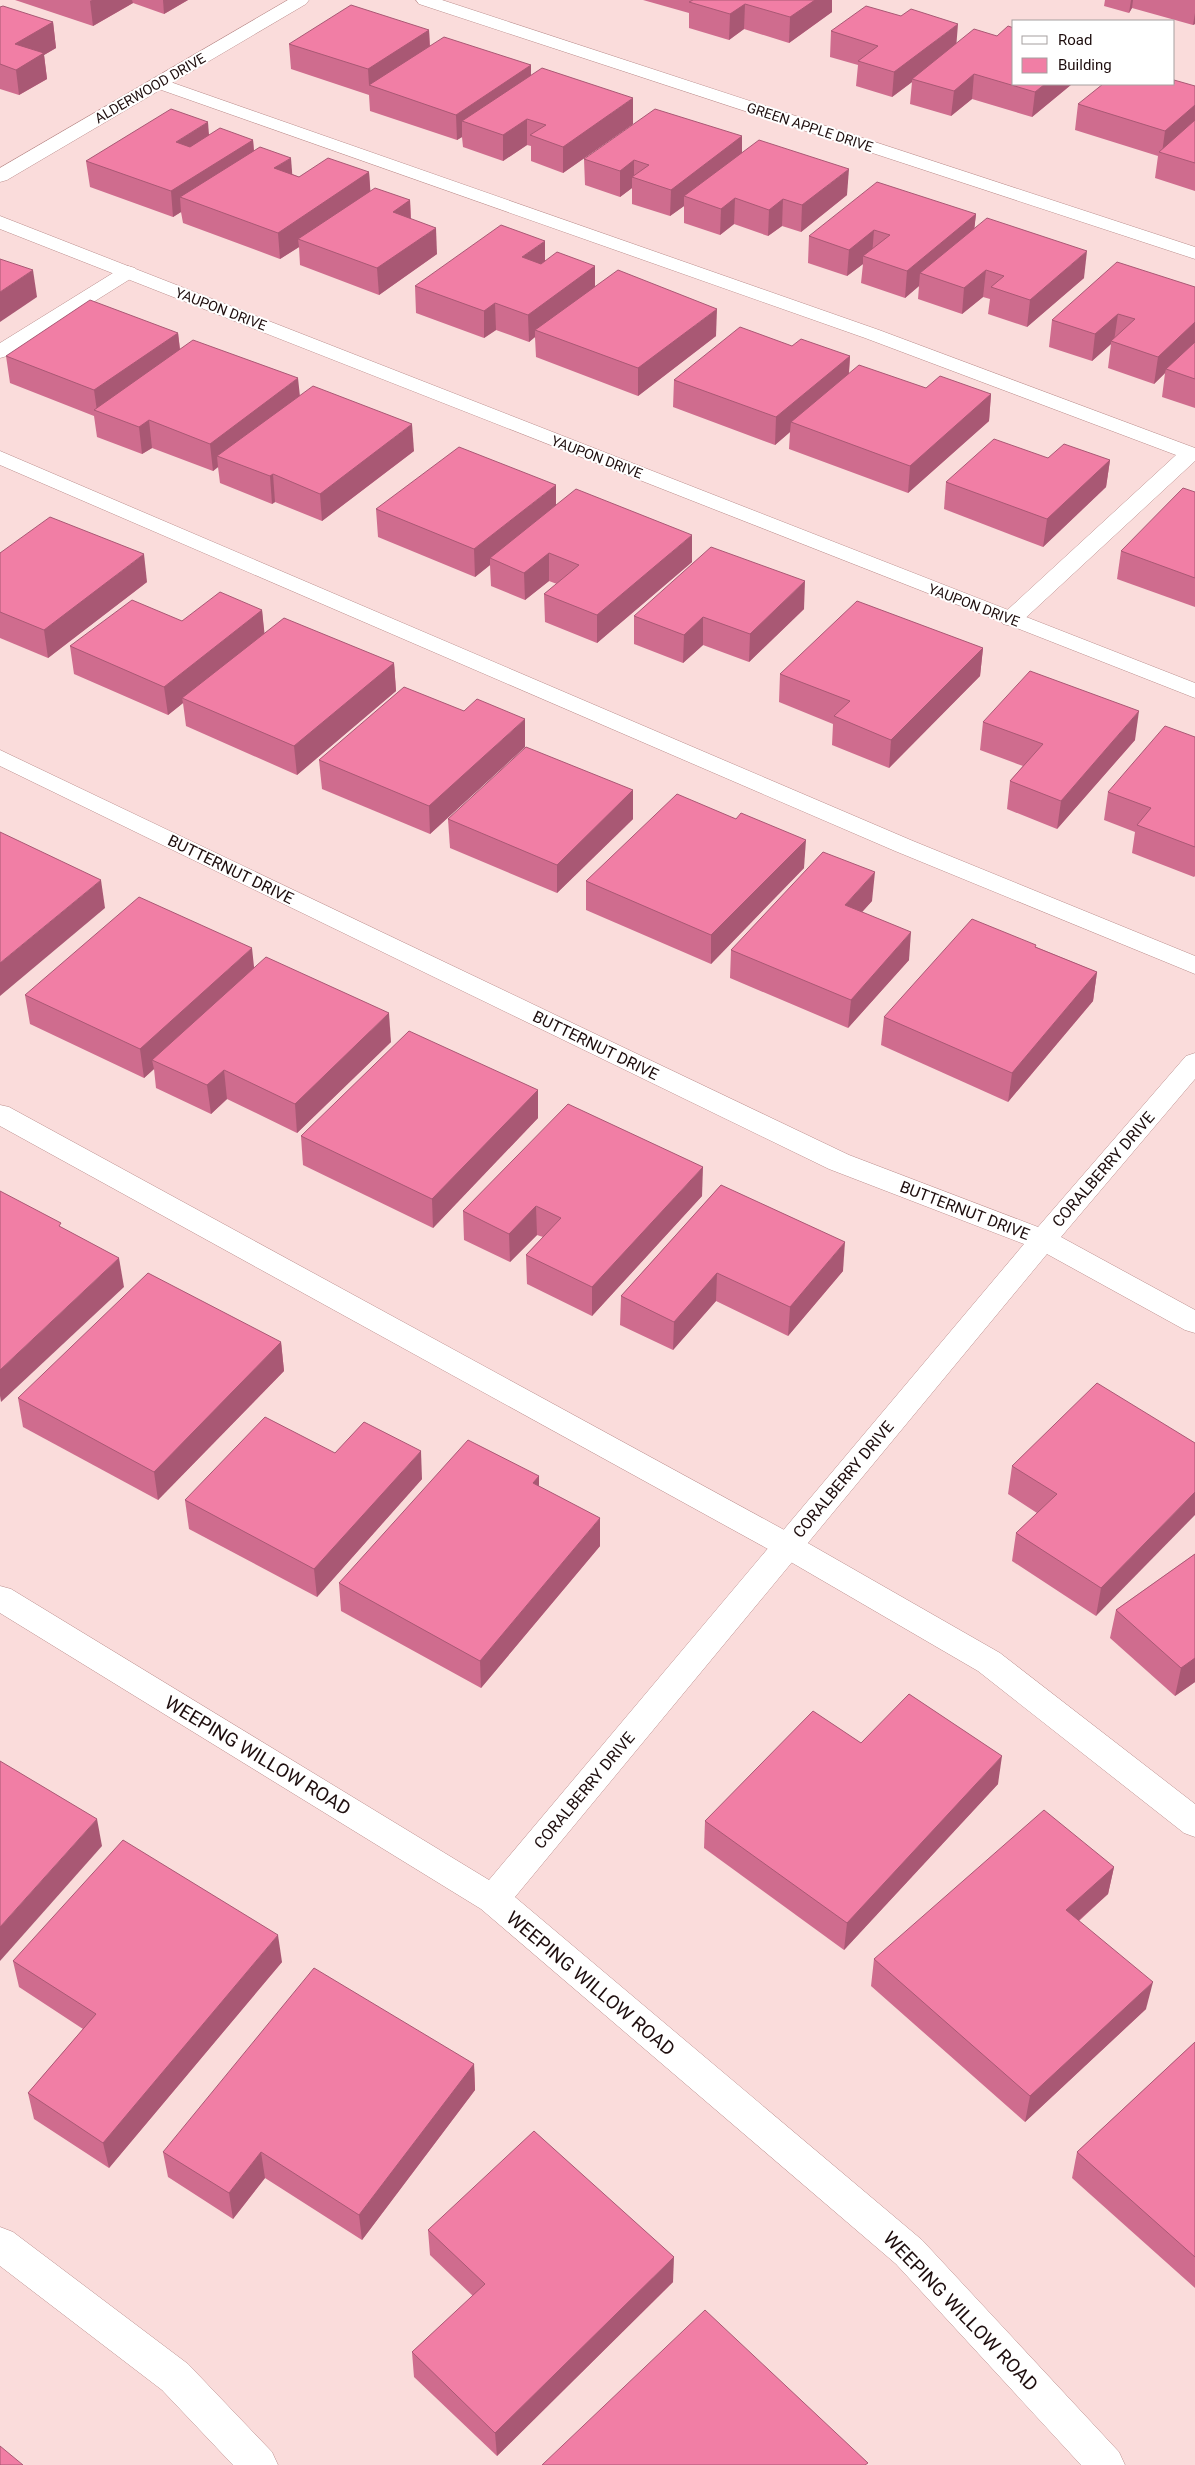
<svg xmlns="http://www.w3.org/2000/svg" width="1195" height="2465" font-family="Roboto,sans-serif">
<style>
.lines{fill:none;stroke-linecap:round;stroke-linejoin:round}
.service-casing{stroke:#bb8e8d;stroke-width:1}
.minor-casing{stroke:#bb8e8d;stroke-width:1}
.service{fill:#fff;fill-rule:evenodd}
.minor{fill:#fff;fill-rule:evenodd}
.wall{fill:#cf6c8e}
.shaded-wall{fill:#a95874}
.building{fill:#f17ea5;stroke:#a95874}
.labels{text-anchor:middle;stroke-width:4;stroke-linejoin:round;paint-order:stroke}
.far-street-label{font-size:14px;fill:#1e0e0e;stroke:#fff}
.street-label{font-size:16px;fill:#1e0e0e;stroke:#fff}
.near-street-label{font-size:19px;fill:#1e0e0e;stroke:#fff}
</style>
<rect width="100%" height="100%" fill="#fadcdb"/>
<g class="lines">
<defs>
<g id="service">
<path d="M159,78L879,330L1195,448V461L1019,624L1011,626L1003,624L1000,619L1003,614L1176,455L865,338L153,87L150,83L153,79Z"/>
<path d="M128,266L135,268L138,272L135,276L7,356L0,358V343L121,268Z"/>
<path d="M0,451L913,841L1195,956V974L895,851L0,465Z"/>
<path d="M0,1105L9,1107L799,1538L1000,1653L1195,1804V1837L1184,1833L978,1671L777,1554L0,1126Z"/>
<path d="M0,2227L13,2232L188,2364L272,2452L278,2465H233L162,2390L0,2266Z"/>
</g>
<g id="minor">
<path d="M288,0H309L306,4L7,180L0,182V168Z"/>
<path d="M416,0H442L1195,247V259L419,4Z"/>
<path d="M0,216L1195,683V698L0,229Z"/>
<path d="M0,750L849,1155L1038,1227L1186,1056L1195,1053V1079L1061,1237L1195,1310V1333L1185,1330L1047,1254L515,1897L922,2240L1119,2452L1125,2465H1081L896,2264L481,1909L0,1613V1586L11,1589L489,1880L1024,1244L829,1169L0,766Z"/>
</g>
</defs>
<use href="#service" class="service-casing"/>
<use href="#minor" class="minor-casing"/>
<use href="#service" class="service"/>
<use href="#minor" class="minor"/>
</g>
<g class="wall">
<path d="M15,0H188L164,14L133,3L93,26Z"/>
<path d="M643,0H832V12L789,43L744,29L729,40L689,28V13Z"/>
<path d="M1105,0H1195V24L1193,25L1132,8L1129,13L1104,6Z"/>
<path d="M0,7L53,22L56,48L44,55L47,79L19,95L0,89Z"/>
<path d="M429,30L430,46L531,65V76L633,124L563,173L531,161V146L527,145L503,161L463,147L462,137L457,140L370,111L369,95L291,69L289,44Z"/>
<path d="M831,31L956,44L1014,84H1072L1032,117L972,99L951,116L910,104L912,82L892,97L856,86L858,65L830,57Z"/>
<path d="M1195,86V191L1155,178L1158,156L1075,130L1078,104Z"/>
<path d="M209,135L253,140L254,151L292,174L299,177L369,172L370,191L410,200L411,219L437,254L379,295L300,265L299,247L280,259L183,223L181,212L173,217L90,187L86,161Z"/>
<path d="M742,136V153L847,195L801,232L782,226L768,236L734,224L720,235L684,223V206L670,216L632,204V188L620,197L585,185L584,159Z"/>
<path d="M976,214L974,229L1084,278L1027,327L988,314L990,299L983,297L962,314L918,299L919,286L905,298L861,283L863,264L847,276L808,263L809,236Z"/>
<path d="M545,261L595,266V286L716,336L638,396L536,357L535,337L529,342L496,330L484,338L416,313L415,286Z"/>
<path d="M1195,287V408L1162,397L1165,373L1154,384L1108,368L1111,344L1092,361L1049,347L1052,320Z"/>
<path d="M178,333L180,349L300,396L414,451L322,521L275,502L272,504L220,483L218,467L213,471L152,448L142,454L97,437L94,416L10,383L6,356Z"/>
<path d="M792,346L850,356L849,374L926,388L991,394L989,421L908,493L789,449L790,432L775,445L673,407L674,380Z"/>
<path d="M1048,458L1110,460L1106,487L1043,547L944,509L946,482Z"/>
<path d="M1195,492V607L1117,579L1121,551Z"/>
<path d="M556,505L692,562L597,643L545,622L544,594L557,584L549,581L525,600L491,586L490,565L475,577L378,537L376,509Z"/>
<path d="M0,553L147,582L48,658L0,638Z"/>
<path d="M804,609L749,662L703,645L683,663L634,644V616Z"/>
<path d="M262,610L264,633L394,663L396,691L297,775L186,726L183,703L168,715L74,674L70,646L182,621Z"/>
<path d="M983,648L980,676L889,768L832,745L833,724L779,702L780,674Z"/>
<path d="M983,722L1135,740L1057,829L1007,809L1010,781L1023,766L980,750Z"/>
<path d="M1195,737V876L1194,877L1132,853L1135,832L1104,820L1108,792Z"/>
<path d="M525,747L430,834L322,789L319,760Z"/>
<path d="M633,790V819L557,893L450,848L448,819Z"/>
<path d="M736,819L804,868L711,964L586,910V881Z"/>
<path d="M872,901L862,912L909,960L848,1028L730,978L731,950Z"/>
<path d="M1036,947L1097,972L1093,1001L1008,1102L881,1045L884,1017Z"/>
<path d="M254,968L391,1042L297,1133L227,1099L211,1114L156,1088L154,1069L144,1078L30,1024L25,995Z"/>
<path d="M538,1090V1118L433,1228L303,1165L301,1136Z"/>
<path d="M721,1185L843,1271L788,1336L716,1301L673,1350L620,1325L621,1296Z"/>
<path d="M702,1196L592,1316L527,1284L526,1255L543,1237L537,1235L510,1262L464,1240L463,1211Z"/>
<path d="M281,1342L284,1371L158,1500L23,1427L18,1398Z"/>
<path d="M1195,1443L1096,1616L1012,1561L1016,1533L1037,1513L1008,1494L1012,1466Z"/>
<path d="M335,1453L422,1479L317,1597L189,1529L185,1500Z"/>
<path d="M539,1476V1486L600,1546L481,1688L341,1611L339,1583Z"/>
<path d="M1195,1554V1682L1175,1696L1110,1638L1116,1610Z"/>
<path d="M861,1743L998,1784L844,1950L704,1848L705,1821Z"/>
<path d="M1114,1867L1108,1894L1079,1921L1146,2009L1025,2122L871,1986L874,1959Z"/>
<path d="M13,1961L282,1962L109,2168L34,2119L28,2093L83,2029L19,1987Z"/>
<path d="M1195,2042V2288L1072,2178L1077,2152Z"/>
<path d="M474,2064L475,2090L362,2240L265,2178L233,2219L168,2177L163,2152Z"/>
<path d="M428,2230L673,2282L497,2456L414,2377L412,2352L473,2296L430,2255Z"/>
</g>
<g class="shaded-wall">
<path d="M92,0H132L133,3L93,26L90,1Z"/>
<path d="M163,0H188L164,14Z"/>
<path d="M815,0H832V12L789,43L790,17Z"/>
<path d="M1131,0H1133L1132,8L1129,13Z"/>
<path d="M745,4L744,29L729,40L730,14Z"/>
<path d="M1195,13V24L1193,25Z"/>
<path d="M53,22L56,48L44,55L47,79L19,95L16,70L15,44Z"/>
<path d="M958,24L956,49L912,79V82L892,97L894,72Z"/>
<path d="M429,30L430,55L369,85L368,69Z"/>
<path d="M531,65V91L462,121V137L457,140L456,115Z"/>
<path d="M974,74L972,99L951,116L954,91Z"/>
<path d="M1045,84H1072L1032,117L1035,92Z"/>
<path d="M633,98V124L563,173V147Z"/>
<path d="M1195,105V128L1162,153L1165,131Z"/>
<path d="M527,119V145L503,161V135Z"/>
<path d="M208,122L210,148L178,168L176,142Z"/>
<path d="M742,136V162L684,196V206L670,216L671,190Z"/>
<path d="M253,140L255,166L180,197L181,212L173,217L171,191Z"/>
<path d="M291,158L293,184L274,168Z"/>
<path d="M634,160V178L632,177V188L620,197V171Z"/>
<path d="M849,169L847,195L801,232L802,205Z"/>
<path d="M369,172L371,199L298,239L299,247L280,259L278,233Z"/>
<path d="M735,198L734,224L720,235L721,209Z"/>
<path d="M783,199L782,226L768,236L769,210Z"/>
<path d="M410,200L411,227L393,212Z"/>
<path d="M976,214L973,241L920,273L919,286L905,298L907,271Z"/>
<path d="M436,228L437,254L379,295L377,268Z"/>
<path d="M874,230L872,256H863V264L847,276L849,250Z"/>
<path d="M545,241V267L522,257Z"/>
<path d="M1087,251L1084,278L1027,327L1030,300Z"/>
<path d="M595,266V292L535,330V337L529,342L528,315Z"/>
<path d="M33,270L37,297L0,322V292Z"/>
<path d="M986,270L983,297L962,314L964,288Z"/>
<path d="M495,303L496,330L484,338V311Z"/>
<path d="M717,309L716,336L638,396V368Z"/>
<path d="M1118,314L1114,341H1111V344L1092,361L1095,334Z"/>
<path d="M1195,322V345L1166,369L1165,373L1154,384L1158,357Z"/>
<path d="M178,333L181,360L97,411L94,390Z"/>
<path d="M850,356L848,383L791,422L790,432L775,445L776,417Z"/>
<path d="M298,378L301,406L217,456L218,467L213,471L210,444Z"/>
<path d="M991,394L989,421L908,493L910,466Z"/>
<path d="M149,420L152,448L142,454L139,427Z"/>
<path d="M412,424L414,451L322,521L320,494Z"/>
<path d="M1110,460L1106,487L1043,547L1047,519Z"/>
<path d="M273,474L275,502L272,504L270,476Z"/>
<path d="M556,485V513L490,558V565L475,577L474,549Z"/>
<path d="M692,535V562L597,643V615Z"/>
<path d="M549,553V581L525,600L524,573Z"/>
<path d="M144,554L147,582L48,658L44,630Z"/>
<path d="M805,581L804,609L749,662L750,634Z"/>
<path d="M262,610L265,638L182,698L183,703L168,715L164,687Z"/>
<path d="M703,617V645L683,663L684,635Z"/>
<path d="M983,648L980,676L889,768L891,740Z"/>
<path d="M394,663L396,691L297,775L294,746Z"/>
<path d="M1139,711L1135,740L1057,829L1061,801Z"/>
<path d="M525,719V747L430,834L429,806Z"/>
<path d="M633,790V819L557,893V865Z"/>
<path d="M806,840L804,868L711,964V935Z"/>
<path d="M875,872L872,901L843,933L845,905Z"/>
<path d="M101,880L105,908L0,996V963Z"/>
<path d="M911,932L909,960L848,1028L851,1000Z"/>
<path d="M252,948L255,976L152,1060L154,1069L144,1078L140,1049Z"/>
<path d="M1097,972L1093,1001L1008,1102L1012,1073Z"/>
<path d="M389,1013L391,1042L297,1133L295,1104Z"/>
<path d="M224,1070L227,1099L211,1114L207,1085Z"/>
<path d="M538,1090V1118L433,1228L432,1199Z"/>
<path d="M703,1167L702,1196L592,1316V1287Z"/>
<path d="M536,1206L537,1235L510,1262L509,1234Z"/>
<path d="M845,1242L843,1271L788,1336L790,1307Z"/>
<path d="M119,1258L124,1287L1,1402L0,1396V1370Z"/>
<path d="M717,1273L716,1301L673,1350L674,1322Z"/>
<path d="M281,1342L284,1371L158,1500L154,1472Z"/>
<path d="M421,1451L422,1479L317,1597L314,1569Z"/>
<path d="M539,1476V1504L533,1483Z"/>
<path d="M1195,1492V1515L1096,1616L1101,1588Z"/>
<path d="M600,1518V1546L481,1688L480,1661Z"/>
<path d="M1195,1658V1682L1175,1696L1181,1668Z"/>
<path d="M1002,1756L998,1784L844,1950L847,1923Z"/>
<path d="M97,1819L102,1846L0,1961V1927Z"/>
<path d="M1114,1867L1108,1894L1060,1937L1066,1910Z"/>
<path d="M278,1935L282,1962L109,2168L103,2143Z"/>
<path d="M1153,1982L1146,2009L1025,2122L1030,2096Z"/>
<path d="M474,2064L475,2090L362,2240L359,2215Z"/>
<path d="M261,2152L265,2178L233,2219L229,2193Z"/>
<path d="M674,2257L673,2282L497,2456L495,2433Z"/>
</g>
<g class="building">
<path d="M693,0H815L790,17L745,4L730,14L689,2Z"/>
<path d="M351,5L429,30L368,69L289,44Z"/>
<path d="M3,6L53,22L15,44L44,53L16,70L0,64V7Z"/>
<path d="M866,6L901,16L911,9L958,24L894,72L858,61L878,46L831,31Z"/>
<path d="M1008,26L1014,28V84H1045L1035,92L974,74L954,91L912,79L974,29L997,36Z"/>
<path d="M444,37L531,65L456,115L369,85Z"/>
<path d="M542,68L633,98L563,147L530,135L546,125L527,119L503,135L462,121Z"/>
<path d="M1174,80L1195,86V105L1165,131L1078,104L1103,84H1174Z"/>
<path d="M171,109L208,122L176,142L190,147L220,128L253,140L171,191L86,161Z"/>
<path d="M655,109L742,136L671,190L632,177L649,165L634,160L620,171L584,159Z"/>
<path d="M1195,120V163L1159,152Z"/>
<path d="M759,140L849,169L802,205L783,199L769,210L735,198L721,209L684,196Z"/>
<path d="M260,147L291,158L274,168L299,177L328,158L369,172L278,233L180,197Z"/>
<path d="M877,182L976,214L907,271L863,256L890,235L874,230L849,250L809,236Z"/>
<path d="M375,188L410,200L393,212L436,228L377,268L298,239Z"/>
<path d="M987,218L1087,251L1030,300L991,287L1004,276L986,270L964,288L920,273Z"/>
<path d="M501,225L545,241L522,257L541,264L557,252L595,266L528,315L495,303L484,311L415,286Z"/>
<path d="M0,259L33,270L0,292Z"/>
<path d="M1117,262L1195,287V322L1158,357L1111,341L1135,319L1118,314L1095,334L1052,320Z"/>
<path d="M618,270L717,309L638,368L535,330Z"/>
<path d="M90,300L178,333L94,390L6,356Z"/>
<path d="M740,327L792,346L801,339L850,356L776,417L674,380Z"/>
<path d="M193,340L298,378L210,444L149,420L139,427L94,410Z"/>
<path d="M1195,342V379L1166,369Z"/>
<path d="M859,365L926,388L940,376L991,394L910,466L791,422Z"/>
<path d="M313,386L412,424L320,494L273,474L270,476L217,456Z"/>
<path d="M994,439L1048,458L1064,444L1110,460L1047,519L946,482Z"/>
<path d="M459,447L556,485L474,549L376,509Z"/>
<path d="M1183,488L1195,492V578L1121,551Z"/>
<path d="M576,489L692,535L597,615L544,594L579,565L549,553L524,573L490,558Z"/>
<path d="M50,517L144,554L44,630L0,612V553Z"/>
<path d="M711,547L805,581L750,634L703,617L684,635L634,616Z"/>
<path d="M220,592L262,610L164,687L70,646L132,600L182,621Z"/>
<path d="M857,601L983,648L891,740L834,716L850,701L780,674Z"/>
<path d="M284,618L394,663L294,746L182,698Z"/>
<path d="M1030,671L1139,711L1061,801L1010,781L1043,744L983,722Z"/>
<path d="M404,687L464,711L477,699L525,719L429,806L319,760Z"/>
<path d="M1165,726L1195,737V847L1137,825L1151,808L1108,792Z"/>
<path d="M526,747L633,790L557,865L448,819Z"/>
<path d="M677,794L736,819L741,813L806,840L711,935L586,881Z"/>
<path d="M0,832L101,880L0,963Z"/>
<path d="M823,852L875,872L845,905L911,932L851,1000L731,950Z"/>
<path d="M139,897L252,948L140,1049L25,995Z"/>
<path d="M972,919L1036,945L1035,947L1097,972L1012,1073L884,1017Z"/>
<path d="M266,957L389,1013L295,1104L224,1070L207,1085L152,1060Z"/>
<path d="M409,1031L538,1090L432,1199L301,1136Z"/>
<path d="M568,1104L703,1167L592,1287L526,1255L561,1218L536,1206L509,1234L463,1211Z"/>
<path d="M721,1185L845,1242L790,1307L717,1273L674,1322L621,1296Z"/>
<path d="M0,1191L61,1223L59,1226L119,1258L0,1370Z"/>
<path d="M148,1273L281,1342L154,1472L18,1398Z"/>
<path d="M1097,1383L1195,1443V1492L1101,1588L1016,1533L1057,1494L1012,1466Z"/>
<path d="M265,1417L335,1453L364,1422L421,1451L314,1569L185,1500Z"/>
<path d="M468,1440L539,1476L533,1483L600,1518L480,1661L339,1583Z"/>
<path d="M1195,1554V1658L1181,1668L1116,1610Z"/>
<path d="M909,1694L1002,1756L847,1923L705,1821L813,1711L861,1743Z"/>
<path d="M0,1761L97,1819L0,1927Z"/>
<path d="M1044,1810L1114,1867L1066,1910L1153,1982L1030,2096L874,1959Z"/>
<path d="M123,1840L278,1935L103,2143L28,2093L96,2014L13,1961Z"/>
<path d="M314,1968L474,2064L359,2215L261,2152L229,2193L163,2152Z"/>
<path d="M1195,2042V2257L1077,2152Z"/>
<path d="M534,2131L674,2257L495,2433L412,2352L485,2284L428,2230Z"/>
<path d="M705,2310L868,2463L865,2465H542Z"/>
<path d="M0,2446L23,2465H0Z"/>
</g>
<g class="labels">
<g class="far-street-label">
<text transform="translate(150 88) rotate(-30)" y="5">ALDERWOOD DRIVE</text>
<text transform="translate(810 127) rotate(18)" y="5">GREEN APPLE DRIVE</text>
<text transform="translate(221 309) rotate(21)" y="5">YAUPON DRIVE</text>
<text transform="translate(597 457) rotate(21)" y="5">YAUPON DRIVE</text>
<text transform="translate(974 605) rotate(21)" y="5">YAUPON DRIVE</text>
</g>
<g class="street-label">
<text transform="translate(231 869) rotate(26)" y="6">BUTTERNUT DRIVE</text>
<text transform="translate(596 1045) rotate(26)" y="6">BUTTERNUT DRIVE</text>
<text transform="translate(1103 1169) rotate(-49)" y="6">CORALBERRY DRIVE</text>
<text transform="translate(965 1210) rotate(21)" y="6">BUTTERNUT DRIVE</text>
<text transform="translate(843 1479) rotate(-50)" y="6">CORALBERRY DRIVE</text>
<text transform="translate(584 1790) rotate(-50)" y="6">CORALBERRY DRIVE</text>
</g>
<g class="near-street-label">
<text transform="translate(258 1755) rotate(31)" y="7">WEEPING WILLOW ROAD</text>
<text transform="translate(591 1983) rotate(40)" y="7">WEEPING WILLOW ROAD</text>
<text transform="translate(961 2311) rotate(46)" y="7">WEEPING WILLOW ROAD</text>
</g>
</g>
<rect x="1012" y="20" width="162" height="65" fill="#ffffff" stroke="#a59f9f"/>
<rect x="1022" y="36" width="25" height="8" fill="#ffffff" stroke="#a59f9f"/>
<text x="1058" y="45" font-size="15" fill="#1e0e0e">Road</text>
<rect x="1022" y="58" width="25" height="15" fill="#f17ea5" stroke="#a59f9f"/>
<text x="1058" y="70" font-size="15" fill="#1e0e0e">Building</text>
</svg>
